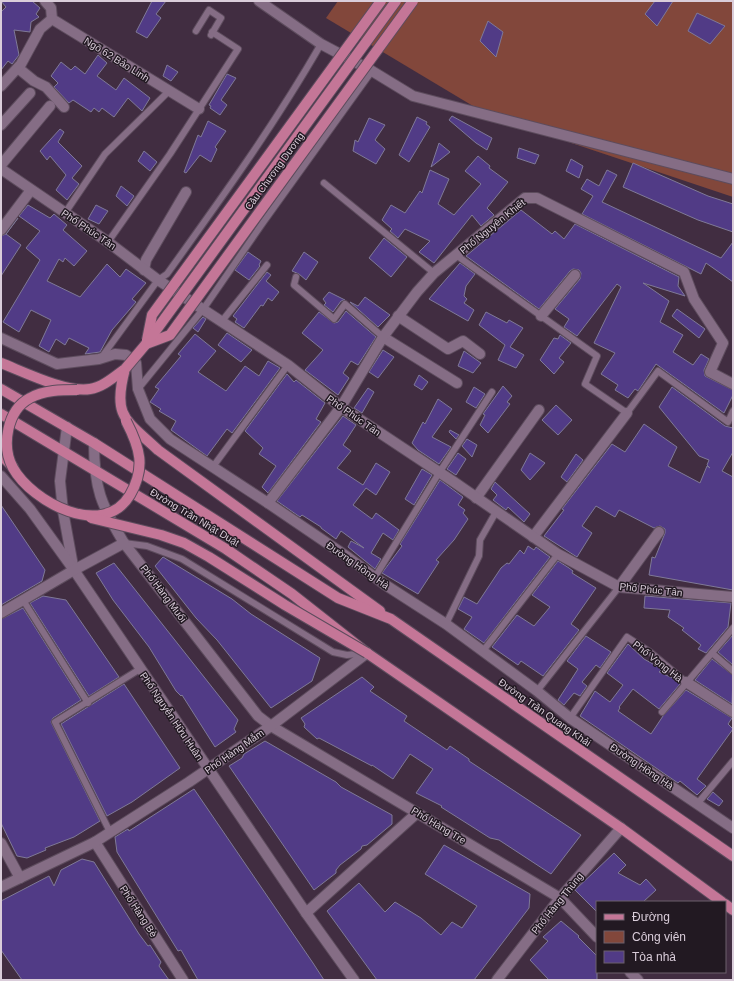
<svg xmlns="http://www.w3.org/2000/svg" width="734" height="981" font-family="Helvetica,sans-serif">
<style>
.green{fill:#82473b}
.building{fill:#513b86;stroke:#7f7997}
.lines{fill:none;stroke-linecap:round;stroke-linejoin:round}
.lane-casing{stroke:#5d4c5d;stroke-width:8}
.street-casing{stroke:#5d4c5d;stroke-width:12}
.secondary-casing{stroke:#5d4c5d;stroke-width:12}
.primary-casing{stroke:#5d4c5d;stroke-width:12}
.lane{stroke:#856d85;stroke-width:6}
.street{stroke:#856d85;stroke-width:10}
.secondary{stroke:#856d85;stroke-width:10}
.primary{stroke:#c47697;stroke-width:10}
.primary-bridge-casing{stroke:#5d4c5d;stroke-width:12;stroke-linecap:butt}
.primary-bridge{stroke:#c47697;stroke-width:10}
.labels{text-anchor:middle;stroke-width:3;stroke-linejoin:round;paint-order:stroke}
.street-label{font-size:10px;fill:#dacdda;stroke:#221922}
</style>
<rect width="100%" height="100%" fill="#412d41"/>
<path class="green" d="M338,1H733V197L488,115L326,18Z"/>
<g class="building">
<path d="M1,1H32L40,8L36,14L39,17L31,22L30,32L14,30L19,55L12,64L8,61L1,70V12L6,7Z"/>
<path d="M152,1H166L156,14L161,18L147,38L136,32Z"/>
<path d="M655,1H673L657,26L645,14Z"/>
<path d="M697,13L725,26L710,44L688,31Z"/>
<path d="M488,21L503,32L496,57L480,41Z"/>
<path d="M98,55L107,63L97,76L116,90L124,78L150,98L142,111L128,98L114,117L102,108L99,112L94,108L91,112L73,100L69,103L54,87L58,83L51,76L61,62L71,70L75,66L85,74Z"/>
<path d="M167,65L178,72L171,81L163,76Z"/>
<path d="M227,74L236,78L221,100L227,105L220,115L210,108L211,106L209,105Z"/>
<path d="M452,116L492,138L487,150L476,143L449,120Z"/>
<path d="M417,117L427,122L426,124L430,127L409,162L399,155Z"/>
<path d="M369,118L385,125L375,140L385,149L376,164L353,151L355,140L358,142Z"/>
<path d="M208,121L226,131L215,147L217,149L211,162L200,155L186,173L184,172L198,135L201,137Z"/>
<path d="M60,129L64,132L58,142L82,166L72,178L79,184L67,200L56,190L66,175L50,156L47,160L40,151Z"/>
<path d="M439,143L450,152L431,167Z"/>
<path d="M519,148L539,155L535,164L517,158Z"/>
<path d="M144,151L157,162L150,171L138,161Z"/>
<path d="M478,156L490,166L489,168L508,182L487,208L494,215L481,226L472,215L434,263L419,252L430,241L405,229L398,238L390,231L392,229L382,220L391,205L405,213L420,191L422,193L430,170L449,179L438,204L454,215L481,184L465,171Z"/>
<path d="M571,159L583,166L579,178L566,171Z"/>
<path d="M633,163L708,196L733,204V232L698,220L623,187Z"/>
<path d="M607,170L617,175L602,202L721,258L733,242V282L706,263L701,274L582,214L593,196L581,189L587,179L599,186Z"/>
<path d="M121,186L134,196L127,206L116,196Z"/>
<path d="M28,205L50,218L54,214L67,225L63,230L87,251L74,266L65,258L63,262L59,259L47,281L80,297L107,264L120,277L126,269L146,283L132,299L136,302L112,330L100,352L85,354L89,348L69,338L65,345L56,339L49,352L39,346L51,320L31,310L19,332L3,322L40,260L26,248L40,231L19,216Z"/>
<path d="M96,205L108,211L99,224L88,219Z"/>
<path d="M521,210L552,234L555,231L564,239L575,224L679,277L678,286L685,296L643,283L669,301L660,322L683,335L673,352L693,365L701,354L709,359L704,370L705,376L733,390V395L724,413L656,364L638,391L635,389L628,398L615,390L618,385L601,374L615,353L594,343L621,287L617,284L577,336L564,327L569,319L555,309L580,279L581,273L579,270L573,269L570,271L539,309L466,256Z"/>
<path d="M18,218L6,234L21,245L1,276V236L6,234Z"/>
<path d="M384,238L407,257L391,277L369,258Z"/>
<path d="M248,252L261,261L259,265L260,266L249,280L235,270Z"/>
<path d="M304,252L318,262L306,280L299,274L292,271Z"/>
<path d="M460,263L475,274L466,286L464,296L467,299L464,303L474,310L468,321L429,299Z"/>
<path d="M267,272L271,275L266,281L279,292L272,301L268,298L263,306L261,305L244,328L235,322L237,319L233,316Z"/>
<path d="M329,292L345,300L341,301L333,312L324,305L326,303L323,299Z"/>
<path d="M365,297L390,315L378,327L350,302L358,306Z"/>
<path d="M677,309L705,329L699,338L672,316Z"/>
<path d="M346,311L376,337L358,365L351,361L343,373L349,378L338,395L305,370L323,350L302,333L319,312L334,323L338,322Z"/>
<path d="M486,312L507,323L509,320L523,328L510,347L524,355L516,368L498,360L505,345L479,325Z"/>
<path d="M203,317L206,319L198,332L193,328Z"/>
<path d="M227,333L252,350L241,362L218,345Z"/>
<path d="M195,334L216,351L198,372L226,391L245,366L259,376L268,361L280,368L232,433L227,429L207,456L171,430L176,421L159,411L161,409L150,402L159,389L155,387L181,356L178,354Z"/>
<path d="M560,335L571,343L559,358L564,362L554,374L540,360L554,338L558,339Z"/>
<path d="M383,350L394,357L378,378L369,372Z"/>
<path d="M464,351L481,363L473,373L458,366Z"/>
<path d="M287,374L294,382L296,380L325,403L316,419L321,422L268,493L262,487L276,466L259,454L263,448L245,431Z"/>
<path d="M419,375L428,382L422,390L414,385Z"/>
<path d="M503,386L512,396L507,402L510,404L488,433L480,425L485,415L483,414Z"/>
<path d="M474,387L485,394L476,408L466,402Z"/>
<path d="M672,387L725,426L733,428V452L722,471L733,477V590L649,575L652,557L655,558L665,533V529L660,526L654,528L619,510L615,517L596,506L582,526L592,533L577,557L544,536L564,510L562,509L612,444L625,452L644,424L677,447L668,466L700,483L707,466L710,468L707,465L709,460L699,456L659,407Z"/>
<path d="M368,388L374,392L362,413L354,408Z"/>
<path d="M438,399L452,409L432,437L451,447L439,464L418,450L412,443L423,422L425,424Z"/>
<path d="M556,405L572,420L558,435L542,420Z"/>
<path d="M343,416L356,425L343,445L351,451L337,468L363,485L376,463L390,472L376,495L366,488L353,505L372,519L376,513L399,530L393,540L383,533L371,553L381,559L375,569L348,547L351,541L364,548L341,531L336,539L321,528V527L302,515L300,517L277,501Z"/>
<path d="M450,430L459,435L456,439L449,432Z"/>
<path d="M467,439L477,445L472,457L462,446Z"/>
<path d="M458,453L466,459L456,475L447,469Z"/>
<path d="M530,453L545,463L530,480L521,470Z"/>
<path d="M576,454L583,460L567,482L561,477Z"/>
<path d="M422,469L432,475L414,505L405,499Z"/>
<path d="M440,480L463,497L458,505L465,510L463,513L468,519L454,540L436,560L439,562L418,594L382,573L402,546L400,544Z"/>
<path d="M495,482L530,514L524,522L508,507L506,510L493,500L497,495L491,489Z"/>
<path d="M1,505L45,570L42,581L1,605Z"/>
<path d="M528,546L534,550L536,547L550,557L484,643L464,629L472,617L458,609L464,597L477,604L501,568L507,563L509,564L520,550L524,554Z"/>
<path d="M163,557L232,599L251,614L320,658L312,681L271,708L217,640L196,618L155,566Z"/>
<path d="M558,561L569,568L573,571L572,573L596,588L571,624L579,630L543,676L521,661L518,665L492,647L517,615L534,626L550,607L532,595Z"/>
<path d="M114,563L238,720L234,729L236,732L215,747L182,695L181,696L176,691L149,647L113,600L96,573Z"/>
<path d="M43,596L66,600L119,677L89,696L30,603Z"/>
<path d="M645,596L731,603L728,627L706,653L698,649L701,645L682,630L684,628L668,617L670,610L644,608Z"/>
<path d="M23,608L81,700L53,718L51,722L100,821L74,837L45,848L46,850L27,858L17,856L1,823V619Z"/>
<path d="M733,635V665L718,652Z"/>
<path d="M586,636L611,652L600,668L596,665L582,682L587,686L580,696L574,693L564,705L558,700L578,669L567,661Z"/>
<path d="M628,644L644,659L662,669L659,672L677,680L680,684L659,709L633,689L619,707L620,708L618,711L635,723L651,734L663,716L686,690L732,718L728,724L733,729L697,779L706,786L697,795L680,781L678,783L580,716L595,691L610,702L623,685L607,673Z"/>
<path d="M712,659L733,675L732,704L695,680Z"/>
<path d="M362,677L374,687L370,691L407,716L404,721L447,750L450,746L469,759V761L581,835L551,874L499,840L490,838L441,807L442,806L416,793L433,769L410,754L393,779L372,765V766L319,738L317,739L304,727L305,724L301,718Z"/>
<path d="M124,684L180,768L132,802L107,816L61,724Z"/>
<path d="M265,741L336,782L341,787L392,815V824L367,845L362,846L361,849L340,865L336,870V873L314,890L229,766L242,758L244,754Z"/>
<path d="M194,789L313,963L324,980H198L181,950L178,951L117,852L115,837L128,829L129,831Z"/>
<path d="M713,792L723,801L719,806L707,799Z"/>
<path d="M444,845L530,894L529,908L474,980H377L327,911L359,883L385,912L395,902L421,918L441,935L452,922L462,928L477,906L425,874Z"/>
<path d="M614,853L626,865L618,873L640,885L646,879L656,890L643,902H597V912L575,890Z"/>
<path d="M82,859L94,862L139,934L148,946L150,945L161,962L159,966L169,980H22L1,950V901L49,876L54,886L61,870Z"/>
<path d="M561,921L579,936L578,937L597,956V980H549L530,960L548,941L543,937Z"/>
</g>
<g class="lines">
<defs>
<g id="lane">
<path d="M196,31L209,10L221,18L211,35"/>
<path d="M324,183L434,273"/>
<path d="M65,213L105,154L169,91"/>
<path d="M108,242L170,154L238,49L212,32"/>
<path d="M456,255L597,356L585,384L627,413L658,371L728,422L733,411"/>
<path d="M296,277L294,285L334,319L345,304L383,337"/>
<path d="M222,321L267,265"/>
<path d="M101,358L158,280L167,274C221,199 275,124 321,44"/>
<path d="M138,389L204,308L262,224L372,71"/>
<path d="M212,468L288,365"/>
<path d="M124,543L147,546L182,559L333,652L347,655L365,653"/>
<path d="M375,577L439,473L492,392"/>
<path d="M23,600L88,703"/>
<path d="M446,624L479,556L480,540L496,512"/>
<path d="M483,651L558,554"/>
<path d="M712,653L733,671"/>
<path d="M537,691L619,587"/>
<path d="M662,712L733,628"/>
<path d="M570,718L627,637L650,652L686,682"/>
<path d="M698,803L733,761"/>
<path d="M110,832L55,722L140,669"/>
</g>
<g id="street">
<path d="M45,1L51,8L52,19L199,109"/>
<path d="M259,1L321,44L372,71L413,96L733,179"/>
<path d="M18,68L34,81L46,87L64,107"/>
<path d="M1,86L21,64L40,29L52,19"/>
<path d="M1,125L30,93"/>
<path d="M1,165L50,106"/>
<path d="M1,230L31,190"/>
<path d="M144,270L146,260L186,192"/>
<path d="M398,316L448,349L463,341L480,354"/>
<path d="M541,316L575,275"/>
<path d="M383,337L457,383"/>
<path d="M67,427L60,481L63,511L73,566"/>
<path d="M94,443C94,488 101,505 124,543L258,716L271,726L560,898L597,937"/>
<path d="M1,476L30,509L74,570L306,913L354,980"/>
<path d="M476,498L539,410"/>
<path d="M268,503L341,407L383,337L417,292L434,273L525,198H537L684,272L694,299L723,343L710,372L733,384"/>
<path d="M533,537L627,413"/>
<path d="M619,587L659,532"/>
<path d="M1,613L74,570L124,543"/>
<path d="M686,682L733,712"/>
<path d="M95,842L183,980"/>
<path d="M1,843L20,878"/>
<path d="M1,887L95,842L189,782L271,726L367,653"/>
<path d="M306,913L417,813"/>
<path d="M630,972L638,980"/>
</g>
<g id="secondary">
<path d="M1,169L108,242L158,280L288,365L341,407L454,482L558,554L619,587L733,597"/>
<path d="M1,338L57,364L99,359L115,354L126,355L136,363L138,389L150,419L170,439L268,503L349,558L384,584L446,624L537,691L570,718L733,828"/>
<path d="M497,980L560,898L621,828"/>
</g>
<g id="primary">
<path d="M1,363C24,372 66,393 90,389C103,387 114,377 125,369"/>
<path d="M125,369C112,417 126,420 158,450L380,611"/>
<path d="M1,389L94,443L338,598L391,619L733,856"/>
<path d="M1,414L226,549L292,594L367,653L621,828L722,902"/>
<path d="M1,455L13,467"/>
<path d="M725,904L733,910"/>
</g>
</defs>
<use href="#lane" class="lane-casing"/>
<use href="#street" class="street-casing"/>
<use href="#secondary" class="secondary-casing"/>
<use href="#primary" class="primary-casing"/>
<use href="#lane" class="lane"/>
<use href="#street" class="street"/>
<use href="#secondary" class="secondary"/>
<use href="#primary" class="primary"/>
<defs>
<g id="primary-bridge">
<path d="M147,340L152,315L381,1"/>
<path d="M146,344L170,335L413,1"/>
<path d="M125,369L146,344L396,1"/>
<path d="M77,390C62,390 44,390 30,398C7,410 1,446 13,468C32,502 103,540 130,495C146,467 140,448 126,421"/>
<path d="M91,518L161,535L184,543L209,557L285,605L367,653"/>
</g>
</defs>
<use href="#primary-bridge" class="primary-bridge-casing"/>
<use href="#primary-bridge" class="primary-bridge"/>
</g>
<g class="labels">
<g class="street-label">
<text transform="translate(117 59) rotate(32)" y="4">Ngõ 62 Bảo Linh</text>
<text transform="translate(274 171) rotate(-54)" y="4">Cầu Chương Dương</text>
<text transform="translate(492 226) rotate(-39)" y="4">Phố Nguyên Khiết</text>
<text transform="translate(89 229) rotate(34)" y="4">Phố Phúc Tân</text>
<text transform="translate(354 415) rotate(35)" y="4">Phố Phúc Tân</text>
<text transform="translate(195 517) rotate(31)" y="4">Đường Trần Nhật Duật</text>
<text transform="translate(358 565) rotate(35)" y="4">Đường Hồng Hà</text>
<text transform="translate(651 589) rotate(6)" y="4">Phố Phúc Tân</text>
<text transform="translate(164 593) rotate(53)" y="4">Phố Hàng Muối</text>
<text transform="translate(658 661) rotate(38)" y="4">Phố Vọng Hà</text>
<text transform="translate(545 712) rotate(35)" y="4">Đường Trần Quang Khải</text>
<text transform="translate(172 716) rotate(56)" y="4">Phố Nguyễn Hữu Huân</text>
<text transform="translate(234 751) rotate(-35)" y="4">Phố Hàng Mắm</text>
<text transform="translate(642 766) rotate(34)" y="4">Đường Hồng Hà</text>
<text transform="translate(439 825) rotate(31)" y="4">Phố Hàng Tre</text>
<text transform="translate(557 903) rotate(-51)" y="4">Phố Hàng Thùng</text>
<text transform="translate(139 911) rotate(57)" y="4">Phố Hàng Bè</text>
</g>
</g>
<rect width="734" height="981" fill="none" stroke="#dacdda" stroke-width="4"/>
<rect x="596" y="901" width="130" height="72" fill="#221922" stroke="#6c616c"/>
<rect x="604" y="914" width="20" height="6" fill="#c47697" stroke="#6c616c"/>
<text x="632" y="921" font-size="12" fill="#dacdda">Đường</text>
<rect x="604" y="931" width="20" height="12" fill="#82473b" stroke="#6c616c"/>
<text x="632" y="941" font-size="12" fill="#dacdda">Công viên</text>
<rect x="604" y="951" width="20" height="12" fill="#513b86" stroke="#6c616c"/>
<text x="632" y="961" font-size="12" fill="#dacdda">Tòa nhà</text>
</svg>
